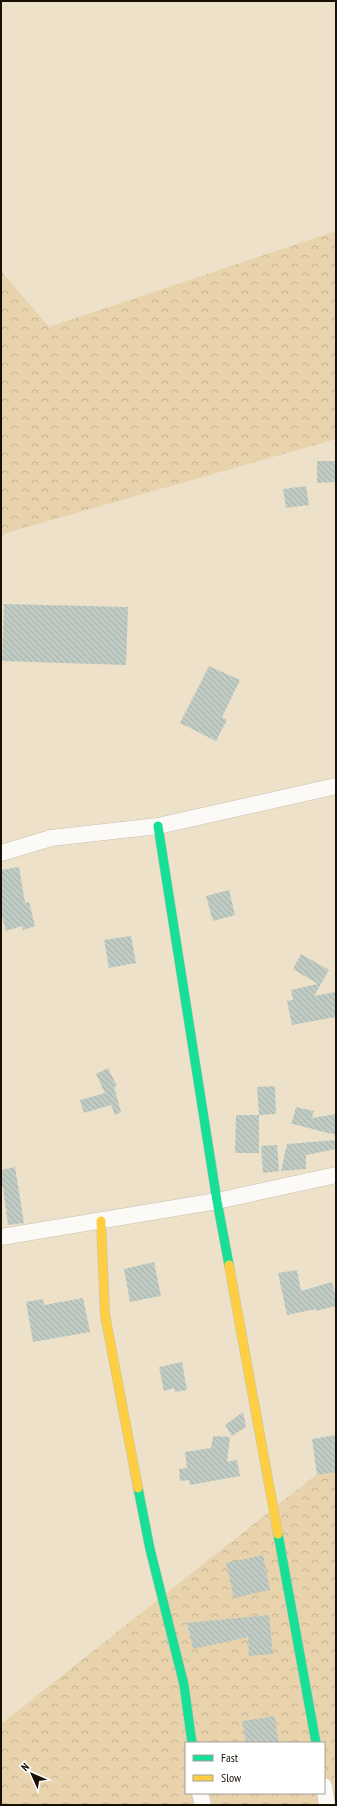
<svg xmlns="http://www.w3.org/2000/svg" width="337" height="1806" font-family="'PT Sans Narrow',sans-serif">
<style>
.forest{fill:url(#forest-crowns);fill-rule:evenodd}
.building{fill:url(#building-back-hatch)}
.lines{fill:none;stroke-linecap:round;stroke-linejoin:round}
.street-casing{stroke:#c8bfad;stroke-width:17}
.fast-casing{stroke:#c8bfad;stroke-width:10}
.slow-casing{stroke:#c8bfad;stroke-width:10}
.street{stroke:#fcfaf7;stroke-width:16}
.fast{stroke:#16e098;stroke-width:9}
.slow{stroke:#ffcf43;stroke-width:9}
</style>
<defs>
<pattern id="forest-crowns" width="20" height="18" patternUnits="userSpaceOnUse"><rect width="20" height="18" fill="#e8d3ac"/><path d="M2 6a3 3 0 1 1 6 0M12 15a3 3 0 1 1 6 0" fill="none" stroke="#c6b492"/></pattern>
<pattern id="building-back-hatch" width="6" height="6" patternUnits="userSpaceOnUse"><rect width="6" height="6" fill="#c0ccc3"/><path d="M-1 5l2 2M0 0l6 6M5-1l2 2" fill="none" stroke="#a4aea6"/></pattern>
</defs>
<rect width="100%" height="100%" fill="#ede1ca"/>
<g class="forest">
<path d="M336,231V439L6,533L1,539V271L49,327Z"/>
<path d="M336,1459V1805H1V1724ZM186,1743H324V1793H186Z"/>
</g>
<g class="building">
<path d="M317,461H336V482L317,483Z"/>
<path d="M306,486L309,505L286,508L283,489Z"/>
<path d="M4,604L128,607L126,665L2,661Z"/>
<path d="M209,666L240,680L222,717L227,720L216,741L180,723Z"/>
<path d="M19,867L25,903L29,902L35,926L23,930L22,926L6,931L1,913V870Z"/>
<path d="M229,890L235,915L213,921L206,896Z"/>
<path d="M131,936L136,963L109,968L104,940Z"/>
<path d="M301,954L329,970L314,996L336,992V1017L292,1025L287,1001L293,1000L291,990L318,984L293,969Z"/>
<path d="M108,1068L117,1086L114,1087L121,1112L115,1115L111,1105L84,1113L80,1100L105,1093L96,1074Z"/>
<path d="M275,1086L276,1114L259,1115V1153H235L236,1115H259L257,1087Z"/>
<path d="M296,1107L314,1111L312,1118L336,1114V1135L289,1123L292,1122Z"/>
<path d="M336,1140V1149L306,1155V1169L281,1171L287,1144Z"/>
<path d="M277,1145L279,1171L263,1173L261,1146Z"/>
<path d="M15,1167L24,1223L8,1225L3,1187L1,1188V1170Z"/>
<path d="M154,1262L161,1296L130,1302L124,1269Z"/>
<path d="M297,1270L301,1291L332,1282L336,1297V1306L316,1311V1309L287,1315L278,1273Z"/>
<path d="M83,1298L90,1332L33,1342L26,1302L43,1299L44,1305Z"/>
<path d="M182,1362L187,1390L175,1392L174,1388L164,1391L159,1367Z"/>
<path d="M243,1412L246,1427L232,1436L225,1425Z"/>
<path d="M336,1435V1472L317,1475L312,1439Z"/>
<path d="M213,1436L230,1437L227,1462L237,1460L240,1476L190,1485L189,1480L180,1481L179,1469L187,1468L185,1452L211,1448Z"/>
<path d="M263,1555L270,1590L234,1598L226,1563Z"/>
<path d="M269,1615L273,1654L249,1656L248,1637L193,1649L187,1623Z"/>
<path d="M274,1716L279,1743H246L242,1721Z"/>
</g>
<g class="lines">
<defs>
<g id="street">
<path d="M1,853L51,838L158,826L336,786"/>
<path d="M1,1237L217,1201L336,1175"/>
<path d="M324,1786L327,1805"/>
<path d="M200,1793L203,1805"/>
</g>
<g id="fast">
<path d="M158,826L217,1201L229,1265"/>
<path d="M138,1488L150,1549L184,1685L192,1743"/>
<path d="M278,1534L316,1743"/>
</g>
<g id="slow">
<path d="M101,1221L105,1315L138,1488"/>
<path d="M229,1265L278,1534"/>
</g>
</defs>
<use href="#street" class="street-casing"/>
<use href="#fast" class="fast-casing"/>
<use href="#slow" class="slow-casing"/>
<use href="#street" class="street"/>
<use href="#fast" class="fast"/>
<use href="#slow" class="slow"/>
</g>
<rect width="337" height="1806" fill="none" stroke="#181003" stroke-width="4"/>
<rect x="185" y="1742" width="140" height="52" fill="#ffffff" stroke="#a39f9a"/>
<rect x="193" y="1755" width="20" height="6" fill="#16e098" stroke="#a39f9a"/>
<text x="221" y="1762" font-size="12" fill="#181003">Fast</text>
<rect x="193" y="1775" width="20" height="6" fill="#ffcf43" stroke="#a39f9a"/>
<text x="221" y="1782" font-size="12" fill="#181003">Slow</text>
<g transform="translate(32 1774) rotate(315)" stroke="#ffffff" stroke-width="3" paint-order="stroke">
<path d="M0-3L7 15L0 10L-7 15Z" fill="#181003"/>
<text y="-6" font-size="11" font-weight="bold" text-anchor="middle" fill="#181003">N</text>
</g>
</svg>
